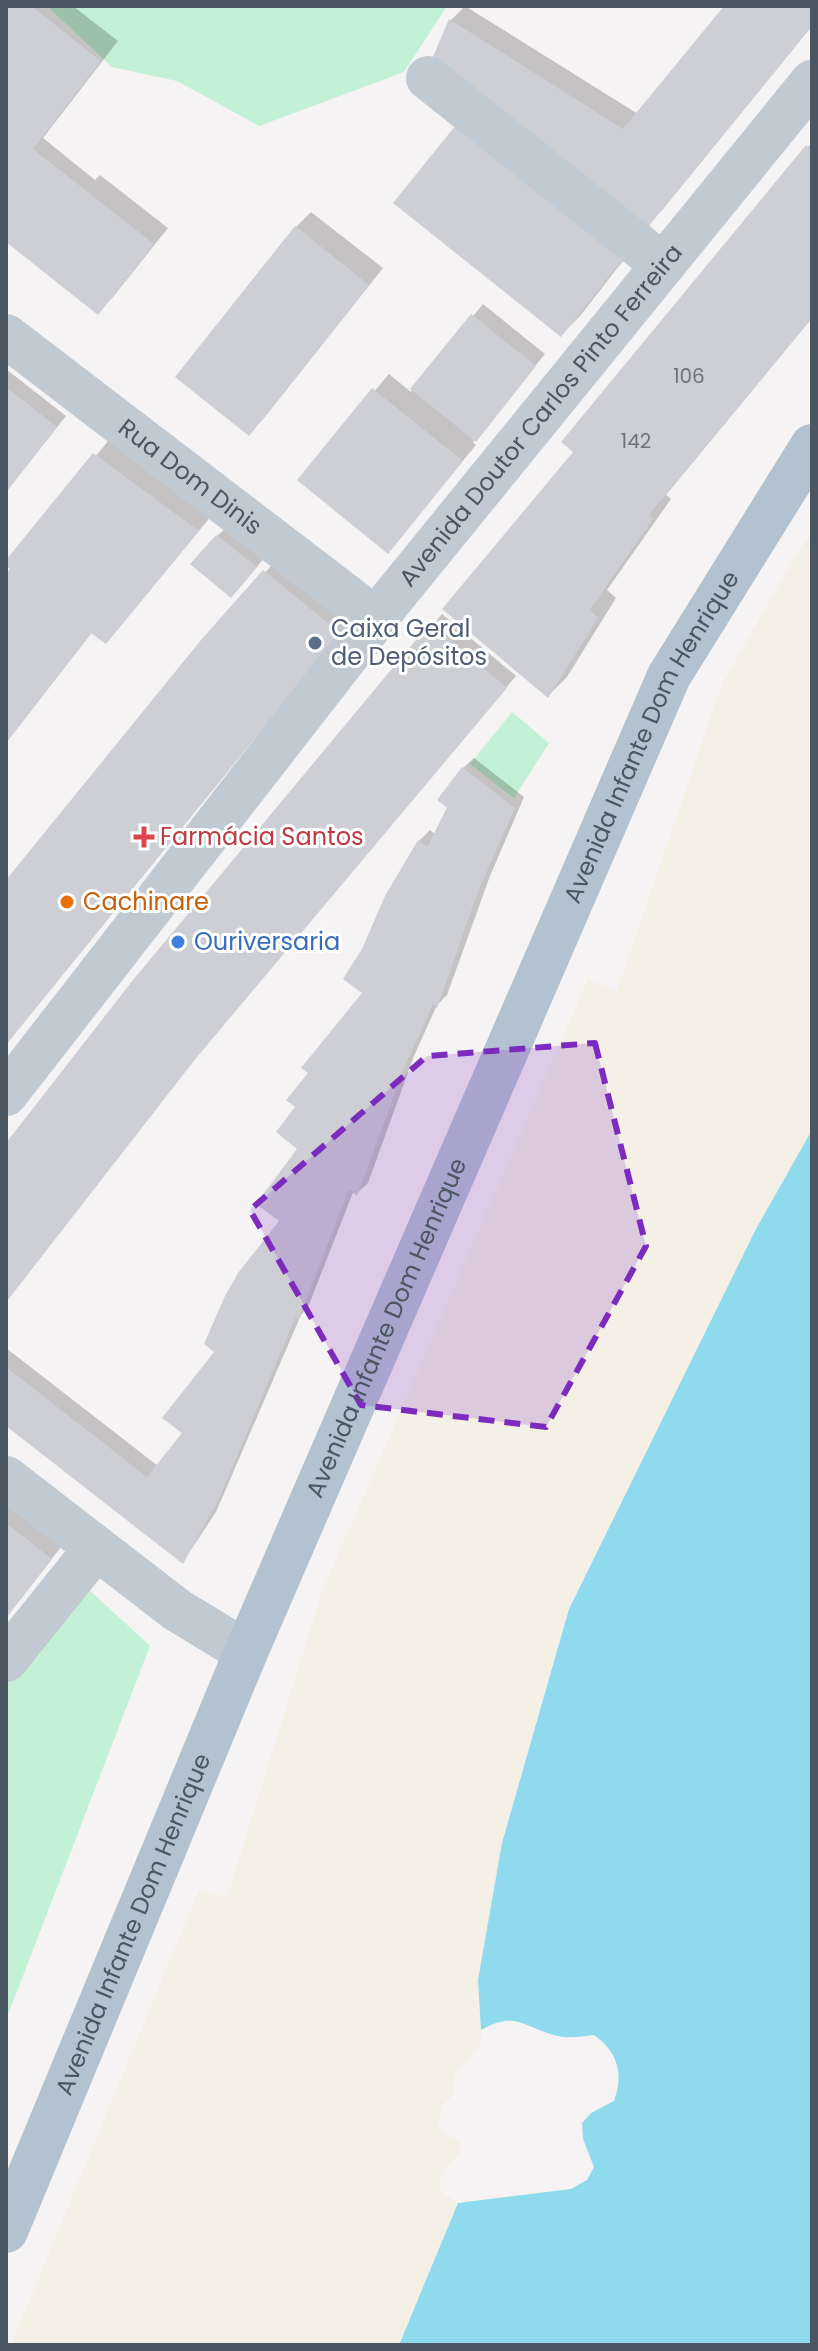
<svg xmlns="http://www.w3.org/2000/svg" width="818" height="2351" font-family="Poppins,sans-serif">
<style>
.green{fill:#c3f1d5}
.sand{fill:#f5f0e5}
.water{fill:#90daee}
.shadow{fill:#0003}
.building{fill:#cdcfd5}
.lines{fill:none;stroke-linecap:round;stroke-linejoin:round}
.minor{stroke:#c1cad2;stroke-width:44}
.major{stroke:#b3c2d1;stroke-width:44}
.marked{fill:#7b2cbf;fill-opacity:0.2;stroke:#7b2cbf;stroke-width:6;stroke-dasharray:16 10;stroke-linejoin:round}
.service-dot{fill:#5c6f8a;stroke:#fff;stroke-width:3}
.health-dot{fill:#e0444e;stroke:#fff;stroke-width:3}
.food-dot{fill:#e8710a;stroke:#fff;stroke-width:3}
.shop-dot{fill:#3f7fe0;stroke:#fff;stroke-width:3}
.labels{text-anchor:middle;stroke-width:6;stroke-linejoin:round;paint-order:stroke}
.number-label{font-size:20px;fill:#6b747e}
.street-label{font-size:24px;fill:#4a5661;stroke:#fff}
.service-label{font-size:24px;fill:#4e5e75;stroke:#fff;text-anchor:start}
.health-label{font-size:24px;fill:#be3a42;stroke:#fff;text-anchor:start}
.food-label{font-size:24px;fill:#c56008;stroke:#fff;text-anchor:start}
.shop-label{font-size:24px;fill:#366cbe;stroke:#fff;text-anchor:start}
</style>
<rect width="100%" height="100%" fill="#f5f3f3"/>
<g class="green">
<path d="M47,6H447L404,72L259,126L177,81L112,67Z"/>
<path d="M512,712L549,743L514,798L470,764Z"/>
<path d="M85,1586L150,1646L6,2020V1685Z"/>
</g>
<path class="sand" d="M812,532V1130L757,1227L569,1609L502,1843L478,1980L481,2038L478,2048L455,2073L453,2095L443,2105L437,2123L444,2134L461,2142L460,2155L447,2166L439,2183L442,2193L458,2203L399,2345H11L199,1890L227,1898L322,1592L588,979L617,991L722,684L795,556Z"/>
<path class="water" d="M812,1130V2345H399L458,2203L571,2189L587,2180L594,2167L583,2139L582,2123L591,2113L614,2101C624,2074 618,2052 594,2035C581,2036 571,2039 557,2036C523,2027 516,2010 481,2030L478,1980L502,1843L569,1609L757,1227Z"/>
<g class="shadow">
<path d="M6,6H73L118,41L43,138L95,180L100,175L168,228L113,297L98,312L6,239Z"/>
<path d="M465,6L638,114L727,6H812V26L663,209L648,225L450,21Z"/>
<path d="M480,103L644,234L580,316L561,335Z"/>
<path d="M812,142V318L666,495L671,499L607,590L616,598L567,677L548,696L575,452Z"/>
<path d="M311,212L383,268L264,418L249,434L296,227Z"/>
<path d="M483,304L545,354L473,442L476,445L388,551L300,480L389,374L411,392Z"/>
<path d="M6,369L66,416L6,492Z"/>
<path d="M110,439L213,514L106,642L93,631L6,743V578L13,569L6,563Z"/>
<path d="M228,526L266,556L242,585L217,536Z"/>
<path d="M275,561L349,622L6,1044V882Z"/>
<path d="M442,614L516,676L202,1050L6,1302V1148Z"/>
<path d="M474,758L524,797L490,876L447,995L437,1005L414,1056L368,1183L357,1193L354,1190L308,1307L301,1315L216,1512L183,1562L6,1424V1348L158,1466L185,1433L217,1352L282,1221L300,1149L298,1107L364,993L363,950L387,897L419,841L430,830L436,835L463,768Z"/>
<path d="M6,1504L61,1547L6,1618Z"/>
</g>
<g class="building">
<path d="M6,6H31L101,61L33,149L154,244L98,315L6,242Z"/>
<path d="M724,6H812V26L648,227L433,57L449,19L623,129Z"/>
<path d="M460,120L627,254L561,337L393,203Z"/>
<path d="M806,145L812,151V318L649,515L653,519L590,610L598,618L548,698L442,609L573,452L561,442Z"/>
<path d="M295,226L369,285L249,436L175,377Z"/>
<path d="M471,314L536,366L476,442L410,389Z"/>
<path d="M6,387L57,427L6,492Z"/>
<path d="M372,388L463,461L388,554L297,480Z"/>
<path d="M93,453L199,531L106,644L91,633L6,743V575L10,569L6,566V560Z"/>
<path d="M216,535L257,567L231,598L190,564Z"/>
<path d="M263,570L340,633L6,1045V880L201,640Z"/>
<path d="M430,623L507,688L192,1063L6,1302V1143L133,980Z"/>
<path d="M462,767L515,808L479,889L437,1008L433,1004L404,1068L357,1196L349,1189L298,1320L295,1318L220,1497L183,1564L6,1426V1367L147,1477L182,1433L162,1418L214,1352L204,1344L225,1296L238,1273L279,1221L256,1204L297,1149L276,1132L295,1107L286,1100L308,1073L301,1068L362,993L343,979L362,949L385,896L418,840L427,847L447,808L437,800Z"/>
<path d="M6,1523L52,1559L6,1618Z"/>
</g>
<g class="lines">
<g class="minor">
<path d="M428,78L663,265"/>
<path id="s1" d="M6,336L376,619"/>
<path id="s2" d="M6,1094L385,607L812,82"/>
<path d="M6,1478L177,1610L246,1652"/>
<path d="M6,1660L96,1548"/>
</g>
<path class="major" id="s3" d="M6,2231L246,1652L669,676L812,446"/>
</g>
<path class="marked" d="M595,1043L646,1246L546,1427L361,1405L250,1210L427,1056Z"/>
<circle class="service-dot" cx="315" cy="643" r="8"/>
<path class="health-dot" d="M140 825h8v8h8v8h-8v8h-8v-8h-8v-8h8z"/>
<circle class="food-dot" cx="67" cy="902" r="8"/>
<circle class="shop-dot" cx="178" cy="942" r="8"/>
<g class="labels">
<g class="number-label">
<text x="689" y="383">106</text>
<text x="636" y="448">142</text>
</g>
<g class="street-label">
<text dy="8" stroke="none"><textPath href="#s2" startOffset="864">Avenida Doutor Carlos Pinto Ferreira</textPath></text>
<text dy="8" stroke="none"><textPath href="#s1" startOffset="232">Rua Dom Dinis</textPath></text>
<text dy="8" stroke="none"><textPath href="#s3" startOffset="1628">Avenida Infante Dom Henrique</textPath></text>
<text dy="8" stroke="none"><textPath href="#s3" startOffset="980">Avenida Infante Dom Henrique</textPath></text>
<text dy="8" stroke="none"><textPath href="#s3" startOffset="332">Avenida Infante Dom Henrique</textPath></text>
</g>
<g class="service-label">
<text x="331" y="637">Caixa Geral<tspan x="331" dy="28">de Depósitos</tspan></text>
</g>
<g class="health-label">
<text x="160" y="845">Farmácia Santos</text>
</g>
<g class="food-label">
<text x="83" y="910">Cachinare</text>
</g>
<g class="shop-label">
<text x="194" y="950">Ouriversaria</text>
</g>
</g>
<rect width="818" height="2351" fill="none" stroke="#4a5661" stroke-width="16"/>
</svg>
